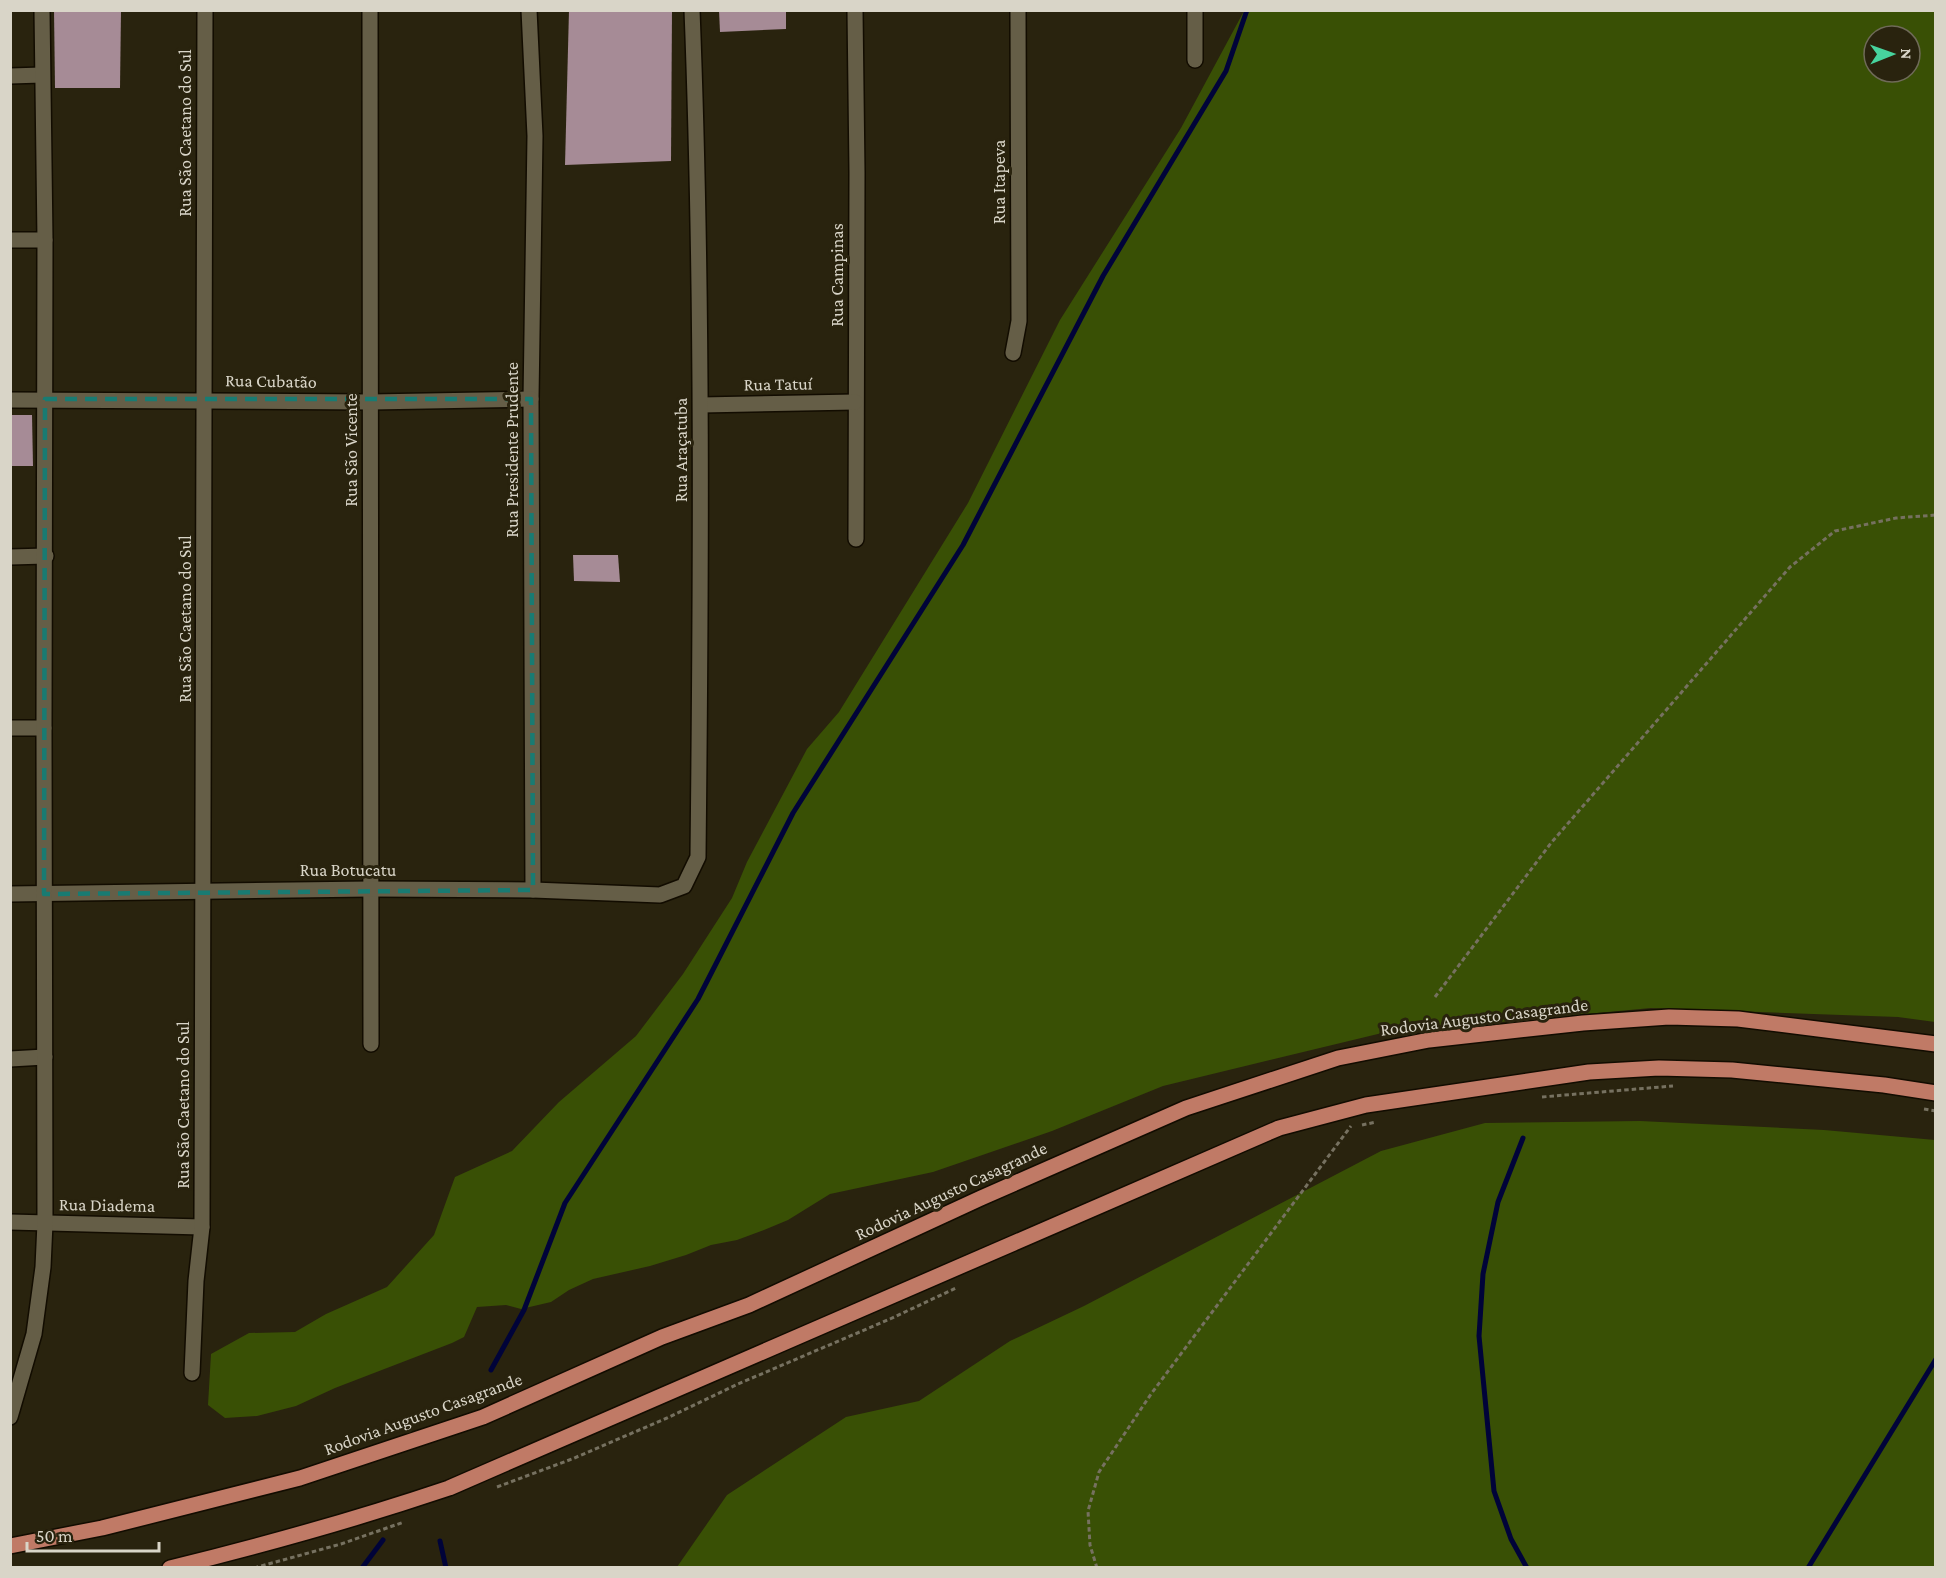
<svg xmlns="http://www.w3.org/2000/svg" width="1946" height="1578" font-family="'Crimson Pro',serif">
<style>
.green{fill:#395005;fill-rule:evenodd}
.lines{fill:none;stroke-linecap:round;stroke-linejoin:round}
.stream{stroke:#000339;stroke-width:5}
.building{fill:#a68b96}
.minor-casing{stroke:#120c00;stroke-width:18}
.major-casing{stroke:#120c00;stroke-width:18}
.path{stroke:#767160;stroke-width:3;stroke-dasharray:4.5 3;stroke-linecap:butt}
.minor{stroke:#655e47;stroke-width:15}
.major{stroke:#c07a66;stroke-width:15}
.marked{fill:none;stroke:#197b72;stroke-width:4.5;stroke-dasharray:12 8;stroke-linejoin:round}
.labels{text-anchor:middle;stroke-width:6;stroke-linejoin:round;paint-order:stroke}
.street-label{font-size:18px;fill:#d9d5c8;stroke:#29230e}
</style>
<rect width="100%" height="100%" fill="#29230e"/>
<g class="green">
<path d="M1244,11H1935V1022L1898,1017L1651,1008L1382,1033L1163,1086L1052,1131L933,1172L830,1194L788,1220L764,1230L737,1240L711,1245L686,1255L650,1266L593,1279L569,1290L551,1302L521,1309L506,1305L477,1307L464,1337L452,1343L335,1388L296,1406L257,1416L225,1418L208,1405L211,1354L249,1333L295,1332L326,1314L387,1287L434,1235L455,1177L512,1151L559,1102L636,1036L683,974L732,898L747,862L807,749L839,712L968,503L1060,320L1181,128ZM1874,36H1910V72H1874Z"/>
<path d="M1640,1121L1824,1130L1935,1140V1567H677L727,1495L846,1417L919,1401L1010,1341L1084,1306L1381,1151L1485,1123Z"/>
</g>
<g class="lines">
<g class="stream">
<path d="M1523,1138L1498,1202L1483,1274L1479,1336L1494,1491L1511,1539L1527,1568"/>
<path d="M491,1370L524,1310L565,1203L698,999L793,813L963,545L1103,276L1226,71L1247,10"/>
<path d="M440,1541L446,1568"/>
<path d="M362,1568L383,1540"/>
<path d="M1808,1568L1936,1359"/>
</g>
</g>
<g class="building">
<path d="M54,10H121L120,88H55Z"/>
<path d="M569,10H672L671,161L565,165Z"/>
<path d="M719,10H786V29L720,32Z"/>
<path d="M10,415H32L33,466H10Z"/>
<path d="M573,555H618L620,582L574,581Z"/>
</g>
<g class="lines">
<defs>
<g id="minor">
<path d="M370,10L371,1044"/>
<path d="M529,10L535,136L531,399L533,890"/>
<path d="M855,10L857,173L856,539"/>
<path d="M1195,60V10"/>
<path d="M10,76L42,75"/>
<path d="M10,240H45"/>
<path d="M1013,353L1019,321L1018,10"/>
<path d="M10,400L371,402L531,399"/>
<path d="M701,405L855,402"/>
<path d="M10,557L46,556"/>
<path d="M10,728H44"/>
<path d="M10,894L370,889L533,890L660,895L684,886L698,857C701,575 703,293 692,10"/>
<path d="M10,1059L45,1057"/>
<path d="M10,1222L202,1227"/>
<path d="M192,1373L196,1281L202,1227L205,10"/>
<path d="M10,1417L34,1334L43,1267L45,1223L44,728L45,240L42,10"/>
</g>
<g id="major">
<path d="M10,1546L102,1528L300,1478L483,1417L662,1337L749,1305L981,1198L1186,1108L1338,1058L1429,1040L1583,1023L1669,1017L1738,1019L1936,1044"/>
<path d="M170,1568C264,1545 357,1519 449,1488L1279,1128L1366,1105L1589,1072L1659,1068L1732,1070L1884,1085L1936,1093"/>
</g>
</defs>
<use href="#minor" class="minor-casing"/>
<use href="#major" class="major-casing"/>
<g class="path">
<path d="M1435,997L1551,843L1790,567L1835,531L1896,518L1936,515"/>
<path d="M1542,1097L1673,1086"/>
<path d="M1924,1109L1936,1111"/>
<path d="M1362,1125L1376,1122"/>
<path d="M497,1487L572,1459L667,1418L738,1384L890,1319L956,1288"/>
<path d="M254,1568L341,1544L404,1522"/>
<path d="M1097,1568L1090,1545L1088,1511L1099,1472L1151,1394L1351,1126"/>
</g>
<use href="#minor" class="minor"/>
<use href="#major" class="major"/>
</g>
<path class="marked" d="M45,399H531L533,890L44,894Z"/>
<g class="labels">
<g class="street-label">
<text transform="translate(185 133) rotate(-90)" y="6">Rua São Caetano do Sul</text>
<text transform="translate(999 182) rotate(-90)" y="6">Rua Itapeva</text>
<text transform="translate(837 275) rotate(-90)" y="6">Rua Campinas</text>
<text transform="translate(271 381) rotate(1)" y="6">Rua Cubatão</text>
<text transform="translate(778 384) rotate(-1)" y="6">Rua Tatuí</text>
<text transform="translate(351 450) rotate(-90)" y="6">Rua São Vicente</text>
<text transform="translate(512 450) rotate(-90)" y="6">Rua Presidente Prudente</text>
<text transform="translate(681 450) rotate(-90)" y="6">Rua Araçatuba</text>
<text transform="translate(185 619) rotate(-90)" y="6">Rua São Caetano do Sul</text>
<text x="348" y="876">Rua Botucatu</text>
<text transform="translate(1484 1017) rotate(-7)" y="6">Rodovia Augusto Casagrande</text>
<text transform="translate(183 1105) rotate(-90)" y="6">Rua São Caetano do Sul</text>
<text transform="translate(951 1191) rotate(-25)" y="6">Rodovia Augusto Casagrande</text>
<text transform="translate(107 1205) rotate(1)" y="6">Rua Diadema</text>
<text transform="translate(423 1414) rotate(-20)" y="6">Rodovia Augusto Casagrande</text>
</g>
</g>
<rect width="1946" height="1578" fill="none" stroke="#d9d5c8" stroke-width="24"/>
<g transform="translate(1892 54) rotate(89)"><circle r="28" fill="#29230e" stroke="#6f6a58" stroke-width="1.5"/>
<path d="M0-4.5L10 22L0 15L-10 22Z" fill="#47d49e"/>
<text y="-9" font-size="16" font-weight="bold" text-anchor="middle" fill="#d9d5c8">N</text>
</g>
<path d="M27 1542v9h132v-9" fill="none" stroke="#d9d5c8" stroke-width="3"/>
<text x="36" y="1542" font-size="18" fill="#d9d5c8" stroke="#29230e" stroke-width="4.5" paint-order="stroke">50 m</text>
</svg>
